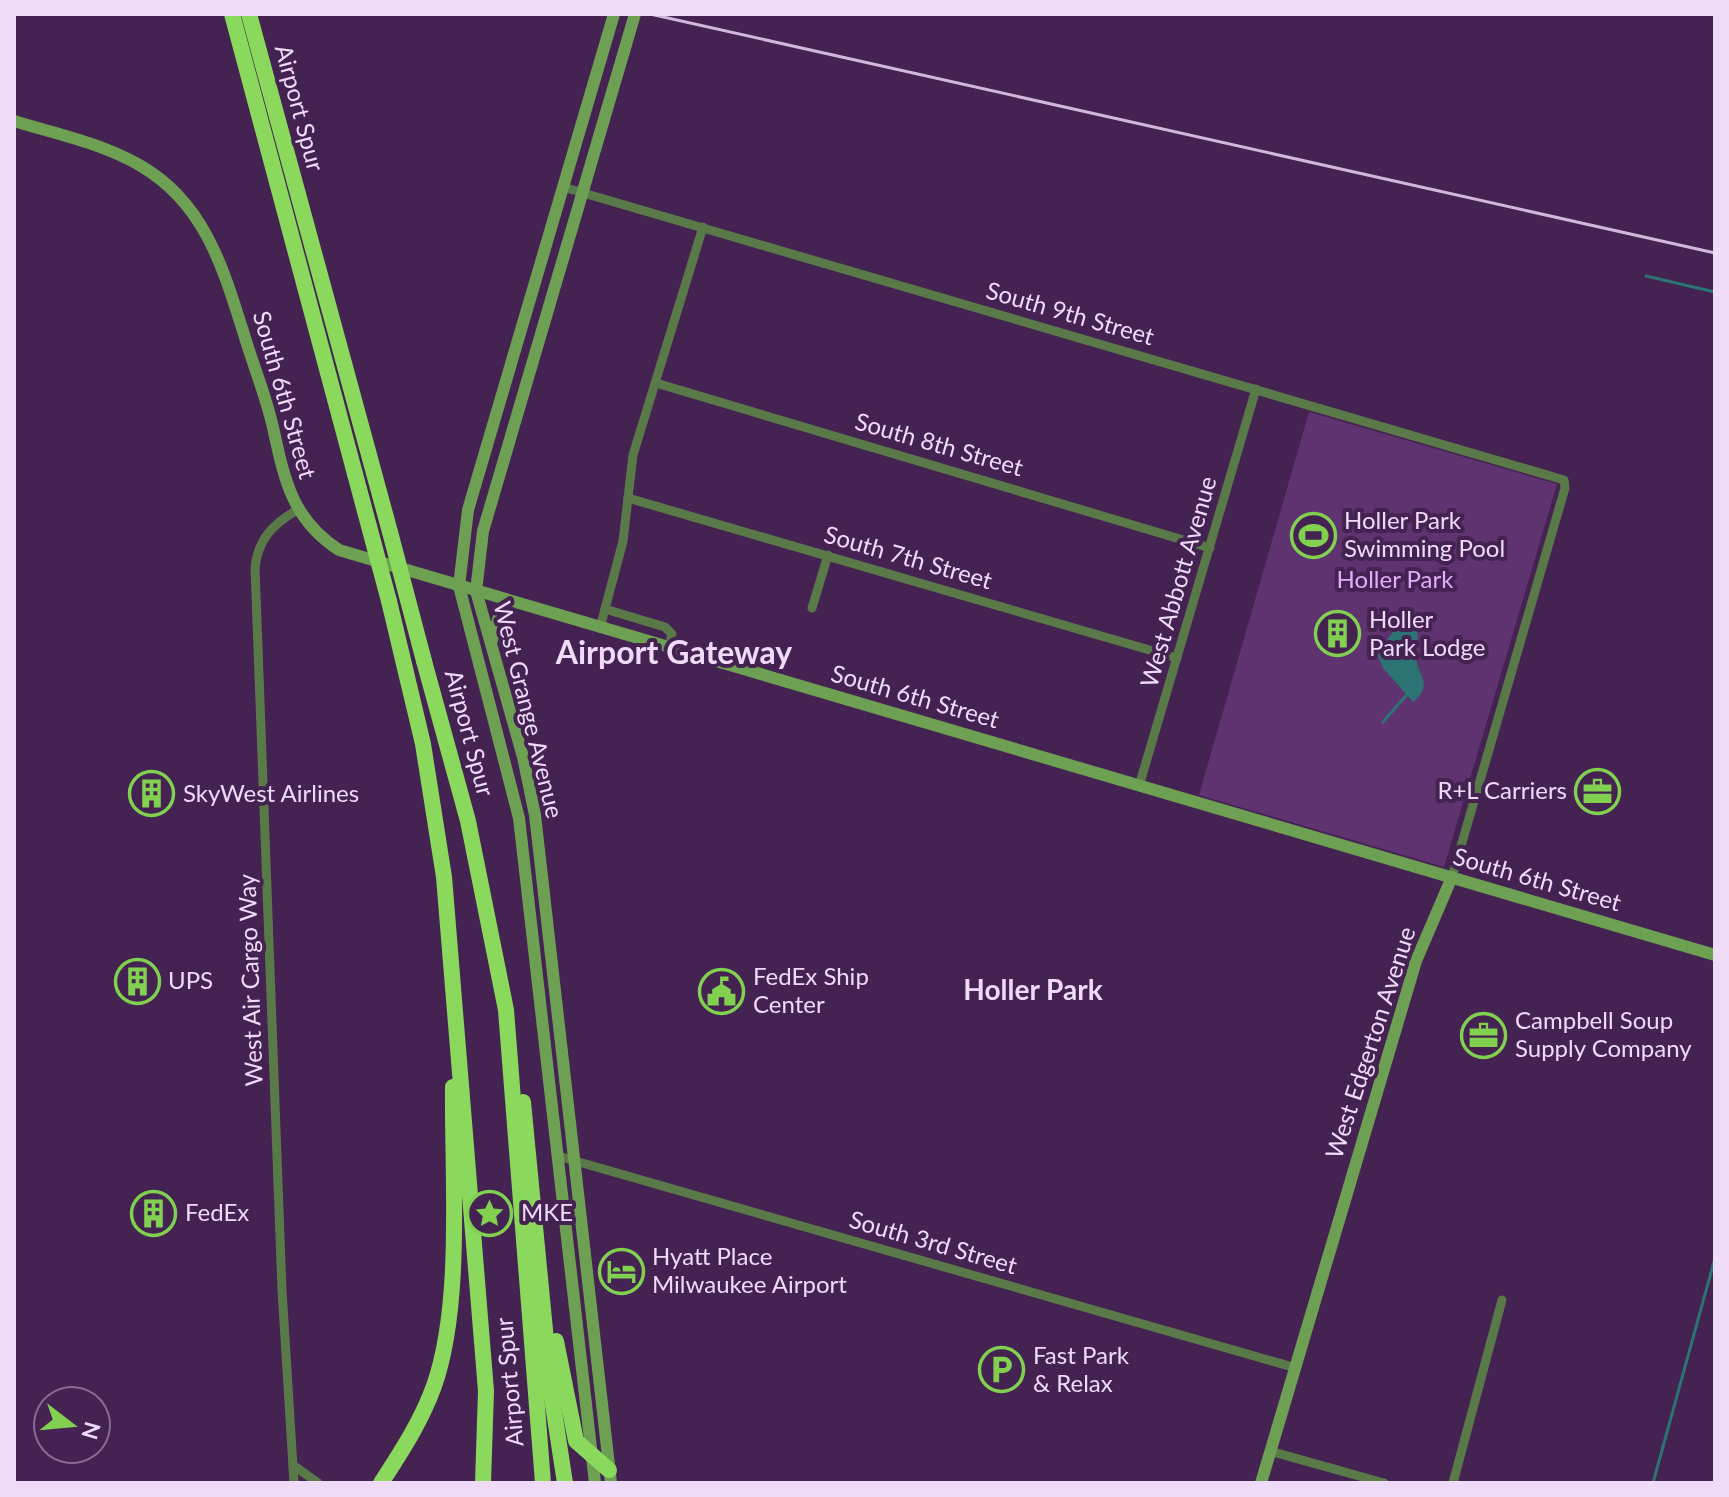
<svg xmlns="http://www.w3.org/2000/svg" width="1729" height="1497" font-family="Lato,sans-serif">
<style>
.green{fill:#5f3370}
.water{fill:#2c7373}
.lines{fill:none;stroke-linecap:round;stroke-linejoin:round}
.stream{stroke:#2c7373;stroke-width:3}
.street{stroke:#5a7949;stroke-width:9}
.secondary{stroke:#6ea053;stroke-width:12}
.highway{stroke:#8ad85c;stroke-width:16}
.rail{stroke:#cfb8d9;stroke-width:3}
.highway-bridge{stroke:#8ad85c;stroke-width:16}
.labels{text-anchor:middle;stroke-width:8;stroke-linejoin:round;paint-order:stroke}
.street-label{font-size:24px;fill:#efdaf8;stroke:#442251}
.poi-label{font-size:24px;fill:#efdaf8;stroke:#442251;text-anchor:start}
.park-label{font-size:24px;fill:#e2adf8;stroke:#442251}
.quarter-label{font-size:28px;font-weight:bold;fill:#efdaf8;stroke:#442251}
.district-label{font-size:32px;font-weight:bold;fill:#efdaf8;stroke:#442251}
</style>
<rect width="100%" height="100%" fill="#442251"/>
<path class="green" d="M1309,412L1557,484L1444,867L1199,795Z"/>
<g class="water">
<path d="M1300,520L1332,529L1326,550L1294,541Z"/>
<path d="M1407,621L1416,624C1420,637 1415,644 1416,656C1417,677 1435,684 1413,702L1383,668L1377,654L1398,625Z"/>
</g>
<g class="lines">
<g class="stream">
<path d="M1646,276L1715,292"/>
<path d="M1383,722L1409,692"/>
<path d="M1653,1483L1715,1258"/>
</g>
<g class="street">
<path d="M563,187L1564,480L1565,488L1452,877"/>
<path d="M656,383L1210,548"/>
<path d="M628,498L1177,658"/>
<path d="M812,608L828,555"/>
<path d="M605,609L665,627L672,634L669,648"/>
<path d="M600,628L623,541L633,455L703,227"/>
<path d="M1139,786L1256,389"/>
<path d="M558,1156L1296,1368"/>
<path d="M1270,1451L1384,1483"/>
<path d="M293,1465L318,1483"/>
<path d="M294,1483L282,1290L255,568C258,539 273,524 297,510"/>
<path d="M1453,1483L1502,1300"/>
</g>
<g class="secondary">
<path d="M14,121C56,134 102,143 141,166C208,205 225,275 247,344C256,373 268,402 274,432C285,482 293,520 339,550L1715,955"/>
<path d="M491,643L500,613L511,602"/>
<path d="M595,1483L519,818L459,586L468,510L614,14"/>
<path d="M611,1483L535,815L523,757L476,591L483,531L635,14"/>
<path d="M1261,1483L1416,961L1452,877"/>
</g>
<g class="highway">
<path d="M232,14L355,474"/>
<path d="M249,14L390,532"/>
<path d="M389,601L423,744L444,877L486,1391L483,1483"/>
<path d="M424,661L468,821L506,1010L543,1483"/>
<path d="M523,1102L551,1392L565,1483"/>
<path d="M556,1341L576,1441L609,1470"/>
<path d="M381,1483C401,1452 421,1422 434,1386C463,1304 452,1176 453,1087"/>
</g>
<path class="rail" d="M650,14L1715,253"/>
<g class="highway-bridge">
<path d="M355,474L389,601"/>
<path d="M390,532L424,661"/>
</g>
</g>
<defs>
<symbol id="stadium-ring" viewBox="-11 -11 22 22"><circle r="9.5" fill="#442251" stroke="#81d050" stroke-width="1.5"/><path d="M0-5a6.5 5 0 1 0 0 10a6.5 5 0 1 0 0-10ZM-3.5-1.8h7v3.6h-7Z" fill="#81d050"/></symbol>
<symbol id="building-ring" viewBox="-11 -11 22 22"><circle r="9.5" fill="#442251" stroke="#81d050" stroke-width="1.5"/><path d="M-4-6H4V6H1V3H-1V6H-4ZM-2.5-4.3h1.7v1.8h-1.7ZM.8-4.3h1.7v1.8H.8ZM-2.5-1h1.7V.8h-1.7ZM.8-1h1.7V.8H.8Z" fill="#81d050"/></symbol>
<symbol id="office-ring" viewBox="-11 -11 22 22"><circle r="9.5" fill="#442251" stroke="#81d050" stroke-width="1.5"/><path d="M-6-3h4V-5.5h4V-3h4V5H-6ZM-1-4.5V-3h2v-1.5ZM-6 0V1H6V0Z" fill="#81d050"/></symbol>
<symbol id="civic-ring" viewBox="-11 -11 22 22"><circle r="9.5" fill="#442251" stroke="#81d050" stroke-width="1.5"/><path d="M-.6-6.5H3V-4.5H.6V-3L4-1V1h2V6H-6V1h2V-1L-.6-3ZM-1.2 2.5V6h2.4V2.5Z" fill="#81d050"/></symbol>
<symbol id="sight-ring" viewBox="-11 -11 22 22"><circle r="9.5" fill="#442251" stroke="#81d050" stroke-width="1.5"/><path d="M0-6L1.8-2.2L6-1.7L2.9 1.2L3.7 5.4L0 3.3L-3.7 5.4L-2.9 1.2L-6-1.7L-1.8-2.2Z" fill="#81d050"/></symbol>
<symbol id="hotel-ring" viewBox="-11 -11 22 22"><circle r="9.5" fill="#442251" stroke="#81d050" stroke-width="1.5"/><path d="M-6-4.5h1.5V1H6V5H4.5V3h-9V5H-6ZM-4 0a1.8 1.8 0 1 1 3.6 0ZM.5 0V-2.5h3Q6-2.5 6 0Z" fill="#81d050"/></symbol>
<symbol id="parking-ring" viewBox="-11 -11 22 22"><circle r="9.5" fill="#442251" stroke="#81d050" stroke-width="1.5"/><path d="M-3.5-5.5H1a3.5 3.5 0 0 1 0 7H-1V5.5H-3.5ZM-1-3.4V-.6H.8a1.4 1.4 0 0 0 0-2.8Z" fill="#81d050"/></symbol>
</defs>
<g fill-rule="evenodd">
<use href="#stadium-ring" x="1288" y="510" width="51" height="51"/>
<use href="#building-ring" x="1312" y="608" width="51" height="51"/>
<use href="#office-ring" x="1572" y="766" width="51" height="51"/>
<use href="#building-ring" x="126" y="768" width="51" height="51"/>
<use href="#building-ring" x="112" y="956" width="51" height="51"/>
<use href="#civic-ring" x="696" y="966" width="51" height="51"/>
<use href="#office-ring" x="1458" y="1010" width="51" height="51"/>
<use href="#building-ring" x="128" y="1188" width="51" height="51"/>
<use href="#sight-ring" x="464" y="1188" width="51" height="51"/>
<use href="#hotel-ring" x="596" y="1246" width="51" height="51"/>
<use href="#parking-ring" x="976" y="1344" width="51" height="51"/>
</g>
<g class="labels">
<g class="street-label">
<text transform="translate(299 108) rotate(75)" y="8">Airport Spur</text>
<text transform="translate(1070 314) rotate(16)" y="8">South 9th Street</text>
<text transform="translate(284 395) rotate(74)" y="8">South 6th Street</text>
<text transform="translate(939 445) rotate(16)" y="8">South 8th Street</text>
<text transform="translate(908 558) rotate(16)" y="8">South 7th Street</text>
<text transform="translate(1179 582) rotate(-74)" y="8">West Abbott Avenue</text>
<text transform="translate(915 697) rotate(16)" y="8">South 6th Street</text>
<text transform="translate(528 710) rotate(76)" y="8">West Grange Avenue</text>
<text transform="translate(469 733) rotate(75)" y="8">Airport Spur</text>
<text transform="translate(1537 880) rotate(16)" y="8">South 6th Street</text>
<text transform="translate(251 980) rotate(-92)" y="8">West Air Cargo Way</text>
<text transform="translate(1371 1043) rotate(-72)" y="8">West Edgerton Avenue</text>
<text transform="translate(933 1243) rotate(16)" y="8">South 3rd Street</text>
<text transform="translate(510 1382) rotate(-95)" y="8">Airport Spur</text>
</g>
<g class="poi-label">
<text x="1344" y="529">Holler Park<tspan x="1344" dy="28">Swimming Pool</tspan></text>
<text x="1369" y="628">Holler<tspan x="1369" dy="28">Park Lodge</tspan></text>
<text x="1567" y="799" text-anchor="end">R+L Carriers</text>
<text x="183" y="802">SkyWest Airlines</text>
<text x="753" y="985">FedEx Ship<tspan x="753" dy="28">Center</tspan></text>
<text x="168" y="989">UPS</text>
<text x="1515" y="1029">Campbell Soup<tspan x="1515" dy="28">Supply Company</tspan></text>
<text x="185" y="1221">FedEx</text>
<text x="521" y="1221">MKE</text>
<text x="652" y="1265">Hyatt Place<tspan x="652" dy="28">Milwaukee Airport</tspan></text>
<text x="1033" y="1364">Fast Park<tspan x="1033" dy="28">&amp; Relax</tspan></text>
</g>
<g class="park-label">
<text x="1395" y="588">Holler Park</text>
</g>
<g class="quarter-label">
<text x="1033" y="1000">Holler Park</text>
</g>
<g class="district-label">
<text x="674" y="664">Airport Gateway</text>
</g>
</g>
<rect width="1729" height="1497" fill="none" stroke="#efdaf8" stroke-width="32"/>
<g transform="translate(72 1425) rotate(106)"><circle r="38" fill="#442251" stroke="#886c94" stroke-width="2"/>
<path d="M0-6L14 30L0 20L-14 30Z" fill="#81d050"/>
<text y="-12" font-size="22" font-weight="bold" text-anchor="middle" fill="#efdaf8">N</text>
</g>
</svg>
